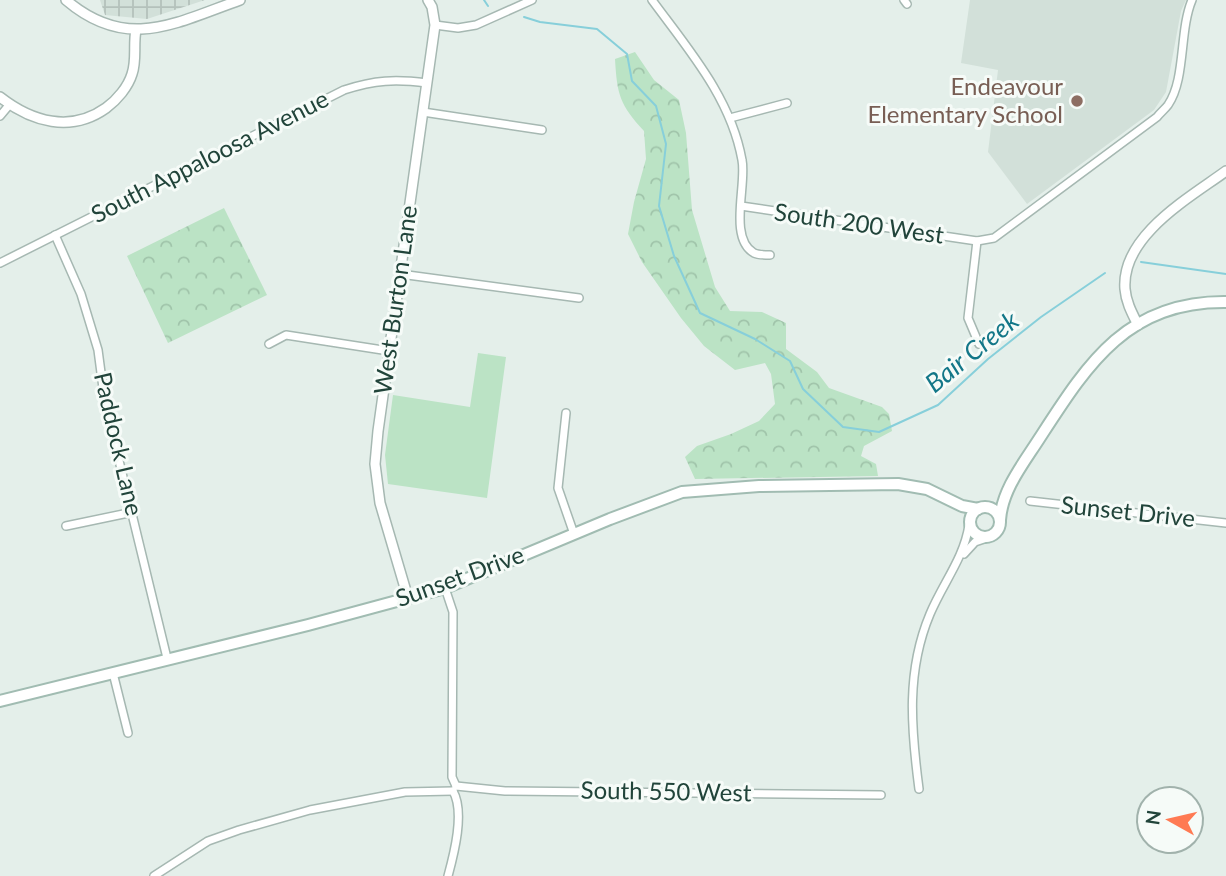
<svg xmlns="http://www.w3.org/2000/svg" width="1226" height="876" font-family="Lato,sans-serif">
<style>
.built{fill:#d2e0d9}
.industrial{fill:url(#industrial-grid)}
.green{fill:#bbe3c5}
.forest{fill:url(#forest-crowns)}
.lines{fill:none;stroke-linecap:round;stroke-linejoin:round}
.stream{stroke:#87cfda;stroke-width:2}
.minor-casing{stroke:#a6b8b2;stroke-width:10}
.tertiary-casing{stroke:#a6b8b2;stroke-width:12}
.secondary-casing{stroke:#a1bcb2;stroke-width:14}
.minor{stroke:#fff;stroke-width:7}
.tertiary{stroke:#fff;stroke-width:9}
.secondary{stroke:#fff;stroke-width:10}
.education-dot{fill:#8d6e63;stroke:#f6fbf8;stroke-width:2.5}
.labels{text-anchor:middle;stroke-width:6;stroke-linejoin:round;paint-order:stroke}
.education-label{font-size:24px;fill:#785e54;stroke:#f6fbf8;text-anchor:end}
.street-label{font-size:24px;fill:#21443a;stroke:#f6fbf8}
.water-label{font-size:26px;font-style:italic;fill:#137788;stroke:#f6fbf8}
</style>
<defs>
<pattern id="industrial-grid" width="8" height="8" patternUnits="userSpaceOnUse" patternTransform="scale(1.75)"><rect width="8" height="8" fill="#d2e0d9"/><path d="M0 4h8M4 0v8" fill="none" stroke="#b4c1bb"/></pattern>
<pattern id="forest-crowns" width="20" height="18" patternUnits="userSpaceOnUse" patternTransform="scale(1.75)"><rect width="20" height="18" fill="#bbe3c5"/><path d="M2 6a3 3 0 1 1 6 0M12 15a3 3 0 1 1 6 0" fill="none" stroke="#a0c4aa"/></pattern>
</defs>
<rect width="100%" height="100%" fill="#e4efea"/>
<path class="built" d="M970,0H1186L1181,11L1166,92L1154,110L1027,204L988,152L998,70L961,63Z"/>
<path class="industrial" d="M100,0H205L147,19L105,15Z"/>
<path class="green" d="M478,353L506,357L487,498L388,484L385,455L393,395L470,407Z"/>
<g class="forest">
<path d="M635,52L654,80L679,100L686,133L692,210L715,287L730,311L762,312L786,323V349L817,372L829,388L882,407L889,414L892,431L864,446L861,456L876,464L878,476L695,479L685,457L697,446L731,434L759,421L775,404L771,374L765,363L735,370L704,346L681,318L642,262L628,234L634,202L646,159L644,131C620,105 617,95 615,59Z"/>
<path d="M224,208L267,295L168,343L127,256Z"/>
</g>
<g class="lines">
<g class="stream">
<path d="M484,0L488,6"/>
<path d="M524,17L540,22L597,29L627,54L632,81L656,106L666,144L659,206L674,256L700,313L755,339L790,361L803,389L843,427L879,432L938,405L988,359L1041,317L1105,273"/>
<path d="M1141,262L1226,274"/>
</g>
<defs>
<g id="minor">
<path d="M652,0C688,49 731,98 742,160C747,184 728,238 754,253C758,255 766,255 770,255"/>
<path d="M904,0L907,4"/>
<path d="M435,25L458,28L476,25L532,0"/>
<path d="M423,112L542,130"/>
<path d="M0,116L10,104"/>
<path d="M730,118L787,103"/>
<path d="M741,206L977,241L994,238L1157,117C1160,113 1165,109 1168,105C1186,79 1179,31 1192,0"/>
<path d="M55,235L81,294L98,350L105,403L167,658"/>
<path d="M977,241L968,318L979,344"/>
<path d="M0,263L344,90C375,80 395,79 427,83"/>
<path d="M400,274L579,298"/>
<path d="M269,344L286,335L389,351"/>
<path d="M566,413L558,488L574,534"/>
<path d="M1030,501L1226,523"/>
<path d="M66,526L133,512"/>
<path d="M964,554L975,542L987,538"/>
<path d="M445,588L453,612L452,777L456,786"/>
<path d="M113,673L128,733"/>
<path d="M456,786L505,791L881,795"/>
<path d="M919,789C911,728 906,671 930,614C943,583 964,558 969,525"/>
<path d="M154,876L208,841L239,830L310,810L405,792L453,791"/>
<path d="M448,876C454,854 465,812 453,791"/>
</g>
<g id="tertiary">
<path d="M66,0C127,52 175,23 240,0"/>
<path d="M0,97C32,122 71,133 106,108C117,100 128,87 132,74C137,60 133,44 136,30"/>
<path d="M1138,325C1132,313 1126,302 1125,289C1121,236 1189,198 1226,171"/>
<path d="M408,598L380,503L375,464L378,431L435,25L432,7L428,0"/>
</g>
<g id="secondary">
<circle cx="985" cy="522" r="15"/>
<path d="M1000,520C1002,490 1023,464 1039,439C1087,365 1126,301 1226,302"/>
<path d="M0,701L308,625L445,588L610,519L682,492L759,486L898,484L927,489L962,506L978,509"/>
</g>
</defs>
<use href="#minor" class="minor-casing"/>
<use href="#tertiary" class="tertiary-casing"/>
<use href="#secondary" class="secondary-casing"/>
<use href="#minor" class="minor"/>
<use href="#tertiary" class="tertiary"/>
<use href="#secondary" class="secondary"/>
</g>
<circle class="education-dot" cx="1077" cy="101" r="7"/>
<g class="labels">
<g class="education-label">
<text x="1063" y="95">Endeavour<tspan x="1063" dy="28">Elementary School</tspan></text>
</g>
<g class="street-label">
<text transform="translate(210 157) rotate(-27)" y="8">South Appaloosa Avenue</text>
<text transform="translate(859 224) rotate(8)" y="8">South 200 West</text>
<text transform="translate(396 300) rotate(-82)" y="8">West Burton Lane</text>
<text transform="translate(118 444) rotate(77)" y="8">Paddock Lane</text>
<text transform="translate(1128 512) rotate(6)" y="8">Sunset Drive</text>
<text transform="translate(460 577) rotate(-20)" y="8">Sunset Drive</text>
<text transform="translate(666 792) rotate(1)" y="8">South 550 West</text>
</g>
<g class="water-label">
<text transform="translate(972 352) rotate(-39)" y="9">Bair Creek</text>
</g>
</g>
<g transform="translate(1170 820) rotate(278)"><circle r="33" fill="#f6fbf8" stroke="#a1b2ac" stroke-width="2"/>
<path d="M0-5L12 26L0 18L-12 26Z" fill="#ff7a53"/>
<text y="-10" font-size="19" font-weight="bold" text-anchor="middle" fill="#21443a">N</text>
</g>
</svg>
